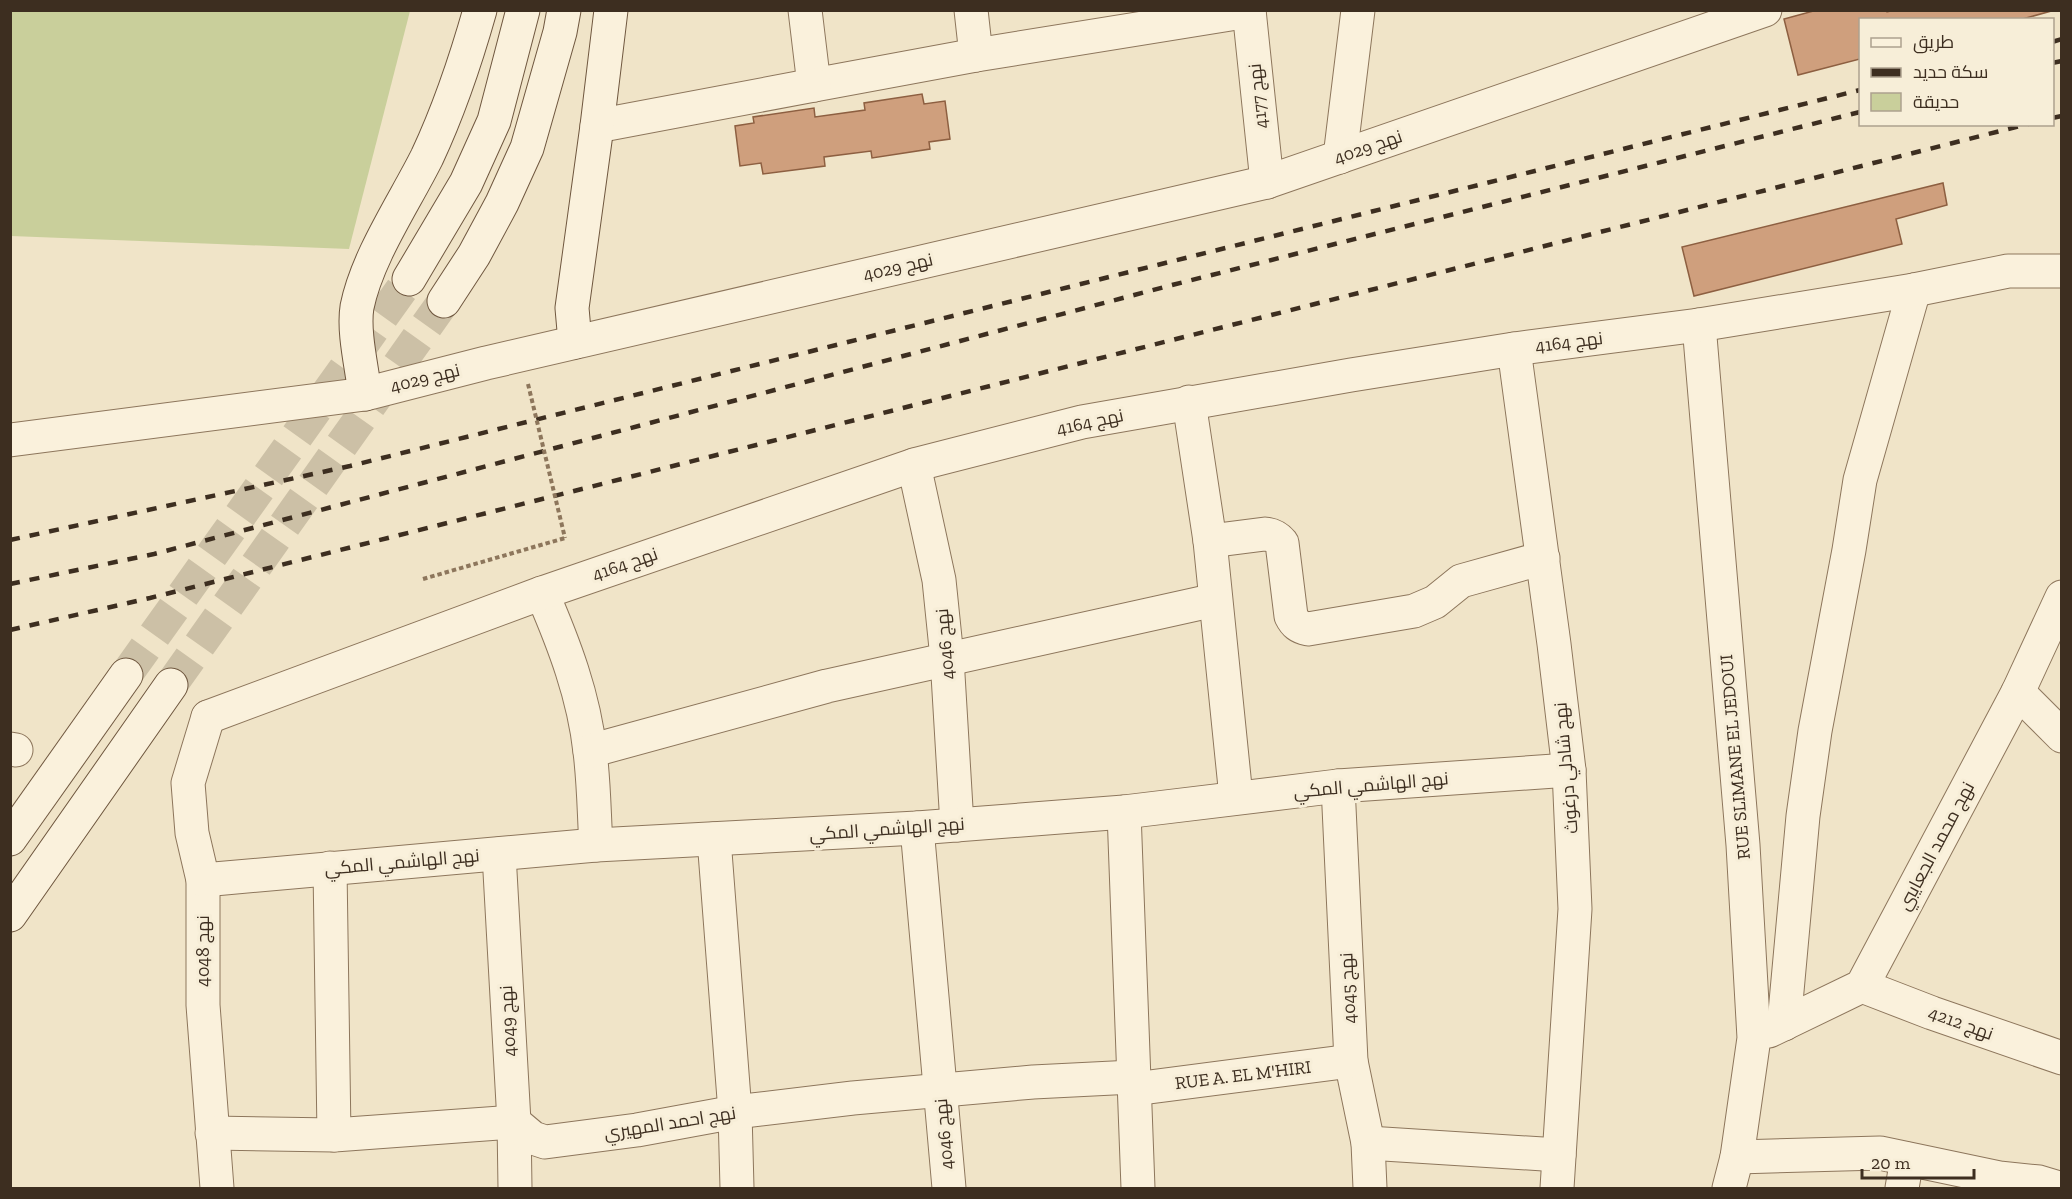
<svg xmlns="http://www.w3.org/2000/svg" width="2072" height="1199" font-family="'Zilla Slab',Cairo,serif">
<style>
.green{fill:#c9cf9b}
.building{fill:#cf9f7d;stroke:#8d5f41;stroke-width:1.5}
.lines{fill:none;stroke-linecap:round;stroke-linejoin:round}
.secondary-tunnel{stroke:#ccc0a6;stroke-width:33;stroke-dasharray:33 16;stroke-linecap:butt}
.minor-casing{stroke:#8d765c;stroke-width:35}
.tertiary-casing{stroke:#8d765c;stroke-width:35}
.secondary-casing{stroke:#6f573f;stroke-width:35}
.path{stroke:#8d765c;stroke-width:4;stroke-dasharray:4.5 3;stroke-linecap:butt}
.minor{stroke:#faf1dc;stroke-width:33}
.tertiary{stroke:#faf1dc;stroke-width:33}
.secondary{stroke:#faf1dc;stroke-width:33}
.rail{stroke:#3d2e20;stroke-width:4.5;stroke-dasharray:10 10;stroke-linecap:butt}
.path-bridge{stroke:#8d765c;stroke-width:4;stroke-dasharray:4.5 3;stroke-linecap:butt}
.labels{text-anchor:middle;stroke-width:6;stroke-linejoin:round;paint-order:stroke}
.street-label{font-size:18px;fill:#3d2e20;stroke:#f7eed8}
</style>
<rect width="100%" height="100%" fill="#f0e4c8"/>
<path class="green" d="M11,10L410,11L349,249L11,236Z"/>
<g class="building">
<path d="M1817,10H1886L1887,12L1895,10H2055L2019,20H1860V59L1798,75L1784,19Z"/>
<path d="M922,94L924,104L945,101L950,139L929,142L930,149L872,158L871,151L824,157L825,166L763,174L761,163L740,166L735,126L754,123L753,117L814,108L815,117L865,110L864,103Z"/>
<path d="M1943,183L1947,205L1896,219L1902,244L1694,296L1682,247Z"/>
</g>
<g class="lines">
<g class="secondary-tunnel">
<path d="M126,675L409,279"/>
<path d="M171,685L444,301"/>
</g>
<defs>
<g id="minor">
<path d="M805,10L814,85L976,55L1249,11"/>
<path d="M971,10L976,55"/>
<path d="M1249,10L1267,182"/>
<path d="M597,126L814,85"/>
<path d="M1340,157L1358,10"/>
<path d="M1699,325L1743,845L1754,1038L1737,1157L1729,1188"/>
<path d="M1514,349L1554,644L1569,770L1575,909L1557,1188"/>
<path d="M1189,402L1210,541L1236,797"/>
<path d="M914,465L939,580L947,658L957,825"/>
<path d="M1210,541L1265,534C1273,535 1277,537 1282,543L1291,616C1295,624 1299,627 1308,629L1414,611L1435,602L1461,581L1543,558"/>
<path d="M542,593C564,644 584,696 590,752C594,783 594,814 596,845"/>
<path d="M2018,692L2062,736"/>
<path d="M208,717L188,783L192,833L203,880V1005L217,1188"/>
<path d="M10,749L16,750"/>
<path d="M590,751L827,686L1215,600"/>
<path d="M1338,786L1351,1061L1368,1143L1370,1188"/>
<path d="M1124,812L1138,1188"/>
<path d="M917,828L949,1188"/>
<path d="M714,839L735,1112L737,1188"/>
<path d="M499,854L514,1122L515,1188"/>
<path d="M330,868L334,1135"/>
<path d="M203,880L596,845L917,828L1124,812L1338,786L1569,770"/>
<path d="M1862,986L1932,1013L2062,1058"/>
<path d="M1784,1024L1803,816L1815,731L1849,550L1860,480L1914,290"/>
<path d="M1769,1031L1862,986L2018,692L2062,597"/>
<path d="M1134,1089L1351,1061"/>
<path d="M212,1133L334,1135L514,1122L533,1138L545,1142L637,1130L735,1112L853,1098L1033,1082L1133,1077"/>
<path d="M1368,1143L1559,1155"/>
<path d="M1737,1157L1880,1153L1999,1178L2039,1182L2059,1188"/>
<path d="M1902,1188L1907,1159"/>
</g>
<g id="tertiary">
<path d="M10,440L365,394L486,363L1267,182L1765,10"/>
<path d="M208,717L542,593L914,465L1082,422L1351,375L1514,349L1699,325L1914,290L2008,271H2062"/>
</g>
<g id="secondary">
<path d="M409,279L466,183L494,121L523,10"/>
<path d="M444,301L474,255L502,203L527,148L560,32L564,10"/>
<path d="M575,342L572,308L597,126L611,10"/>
<path d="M365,394C362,368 353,332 357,307C367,257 404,203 427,157C450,108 465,63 480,10"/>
<path d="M10,839L126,675"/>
<path d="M10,915L171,685"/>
</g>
</defs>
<use href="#minor" class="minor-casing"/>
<use href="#tertiary" class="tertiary-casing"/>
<use href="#secondary" class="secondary-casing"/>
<path class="path" d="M423,579L565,538"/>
<use href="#minor" class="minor"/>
<use href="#tertiary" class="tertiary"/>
<use href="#secondary" class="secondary"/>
<g class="rail">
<path d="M2052,42L2062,39"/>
<path d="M2052,63L2062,61"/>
<path d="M2052,118L2062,116"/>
<path d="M10,540L350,466L1860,90"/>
<path d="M10,584L154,554L1172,285L1860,112"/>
<path d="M10,630L150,598L2028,124"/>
</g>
<path class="path-bridge" d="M528,384L565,538"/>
</g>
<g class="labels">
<g class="street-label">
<text transform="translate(1258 96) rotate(-96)" y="6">نهج 4177</text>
<text transform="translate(1368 147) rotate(-19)" y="6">نهج 4029</text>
<text transform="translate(898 267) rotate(-13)" y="6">نهج 4029</text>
<text transform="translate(1569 342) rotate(-7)" y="6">نهج 4164</text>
<text transform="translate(425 378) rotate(-14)" y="6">نهج 4029</text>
<text transform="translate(1090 422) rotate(-12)" y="6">نهج 4164</text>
<text transform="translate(625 564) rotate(-19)" y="6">نهج 4164</text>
<text transform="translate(945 644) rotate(-95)" y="6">نهج 4046</text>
<text transform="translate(1735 757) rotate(-95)" y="6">RUE SLIMANE EL JEDOUI</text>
<text transform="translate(1566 768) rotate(-95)" y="6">نهج شادلي درغوث</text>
<text transform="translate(1371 785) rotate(-5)" y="6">نهج الهاشمي المكي</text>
<text transform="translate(887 829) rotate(-4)" y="6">نهج الهاشمي المكي</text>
<text transform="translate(1936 846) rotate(-62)" y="6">نهج محمد الجعايبي</text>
<text transform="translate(402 862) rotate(-5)" y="6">نهج الهاشمي المكي</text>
<text transform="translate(203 951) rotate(-90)" y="6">نهج 4048</text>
<text transform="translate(1348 988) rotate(-93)" y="6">نهج 4045</text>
<text transform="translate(508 1021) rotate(-93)" y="6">نهج 4049</text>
<text transform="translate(1961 1023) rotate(20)" y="6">نهج 4212</text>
<text transform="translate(1243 1075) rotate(-7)" y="6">RUE A. EL M'HIRI</text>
<text transform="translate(670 1123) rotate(-9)" y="6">نهج احمد المهيري</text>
<text transform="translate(944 1134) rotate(-95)" y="6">نهج 4046</text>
</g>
</g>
<rect width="2072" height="1199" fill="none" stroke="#3d2e20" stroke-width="24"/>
<rect x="1859" y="18" width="195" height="108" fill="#f7eed8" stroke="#ada18e" stroke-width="1.5"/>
<rect x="1871" y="38" width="30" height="9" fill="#faf1dc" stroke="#ada18e" stroke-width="1.5"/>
<text x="1913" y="48" font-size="18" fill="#3d2e20">طريق</text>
<rect x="1871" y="68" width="30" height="9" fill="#3d2e20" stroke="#ada18e" stroke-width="1.5"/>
<text x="1913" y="78" font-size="18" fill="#3d2e20">سكة حديد</text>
<rect x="1871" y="93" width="30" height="18" fill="#c9cf9b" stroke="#ada18e" stroke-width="1.5"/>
<text x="1913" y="108" font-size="18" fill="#3d2e20">حديقة</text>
<path d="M1862 1169v9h112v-9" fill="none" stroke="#3d2e20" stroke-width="3"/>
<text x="1871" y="1169" font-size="18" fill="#3d2e20" stroke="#f7eed8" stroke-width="4.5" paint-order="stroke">20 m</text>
</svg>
